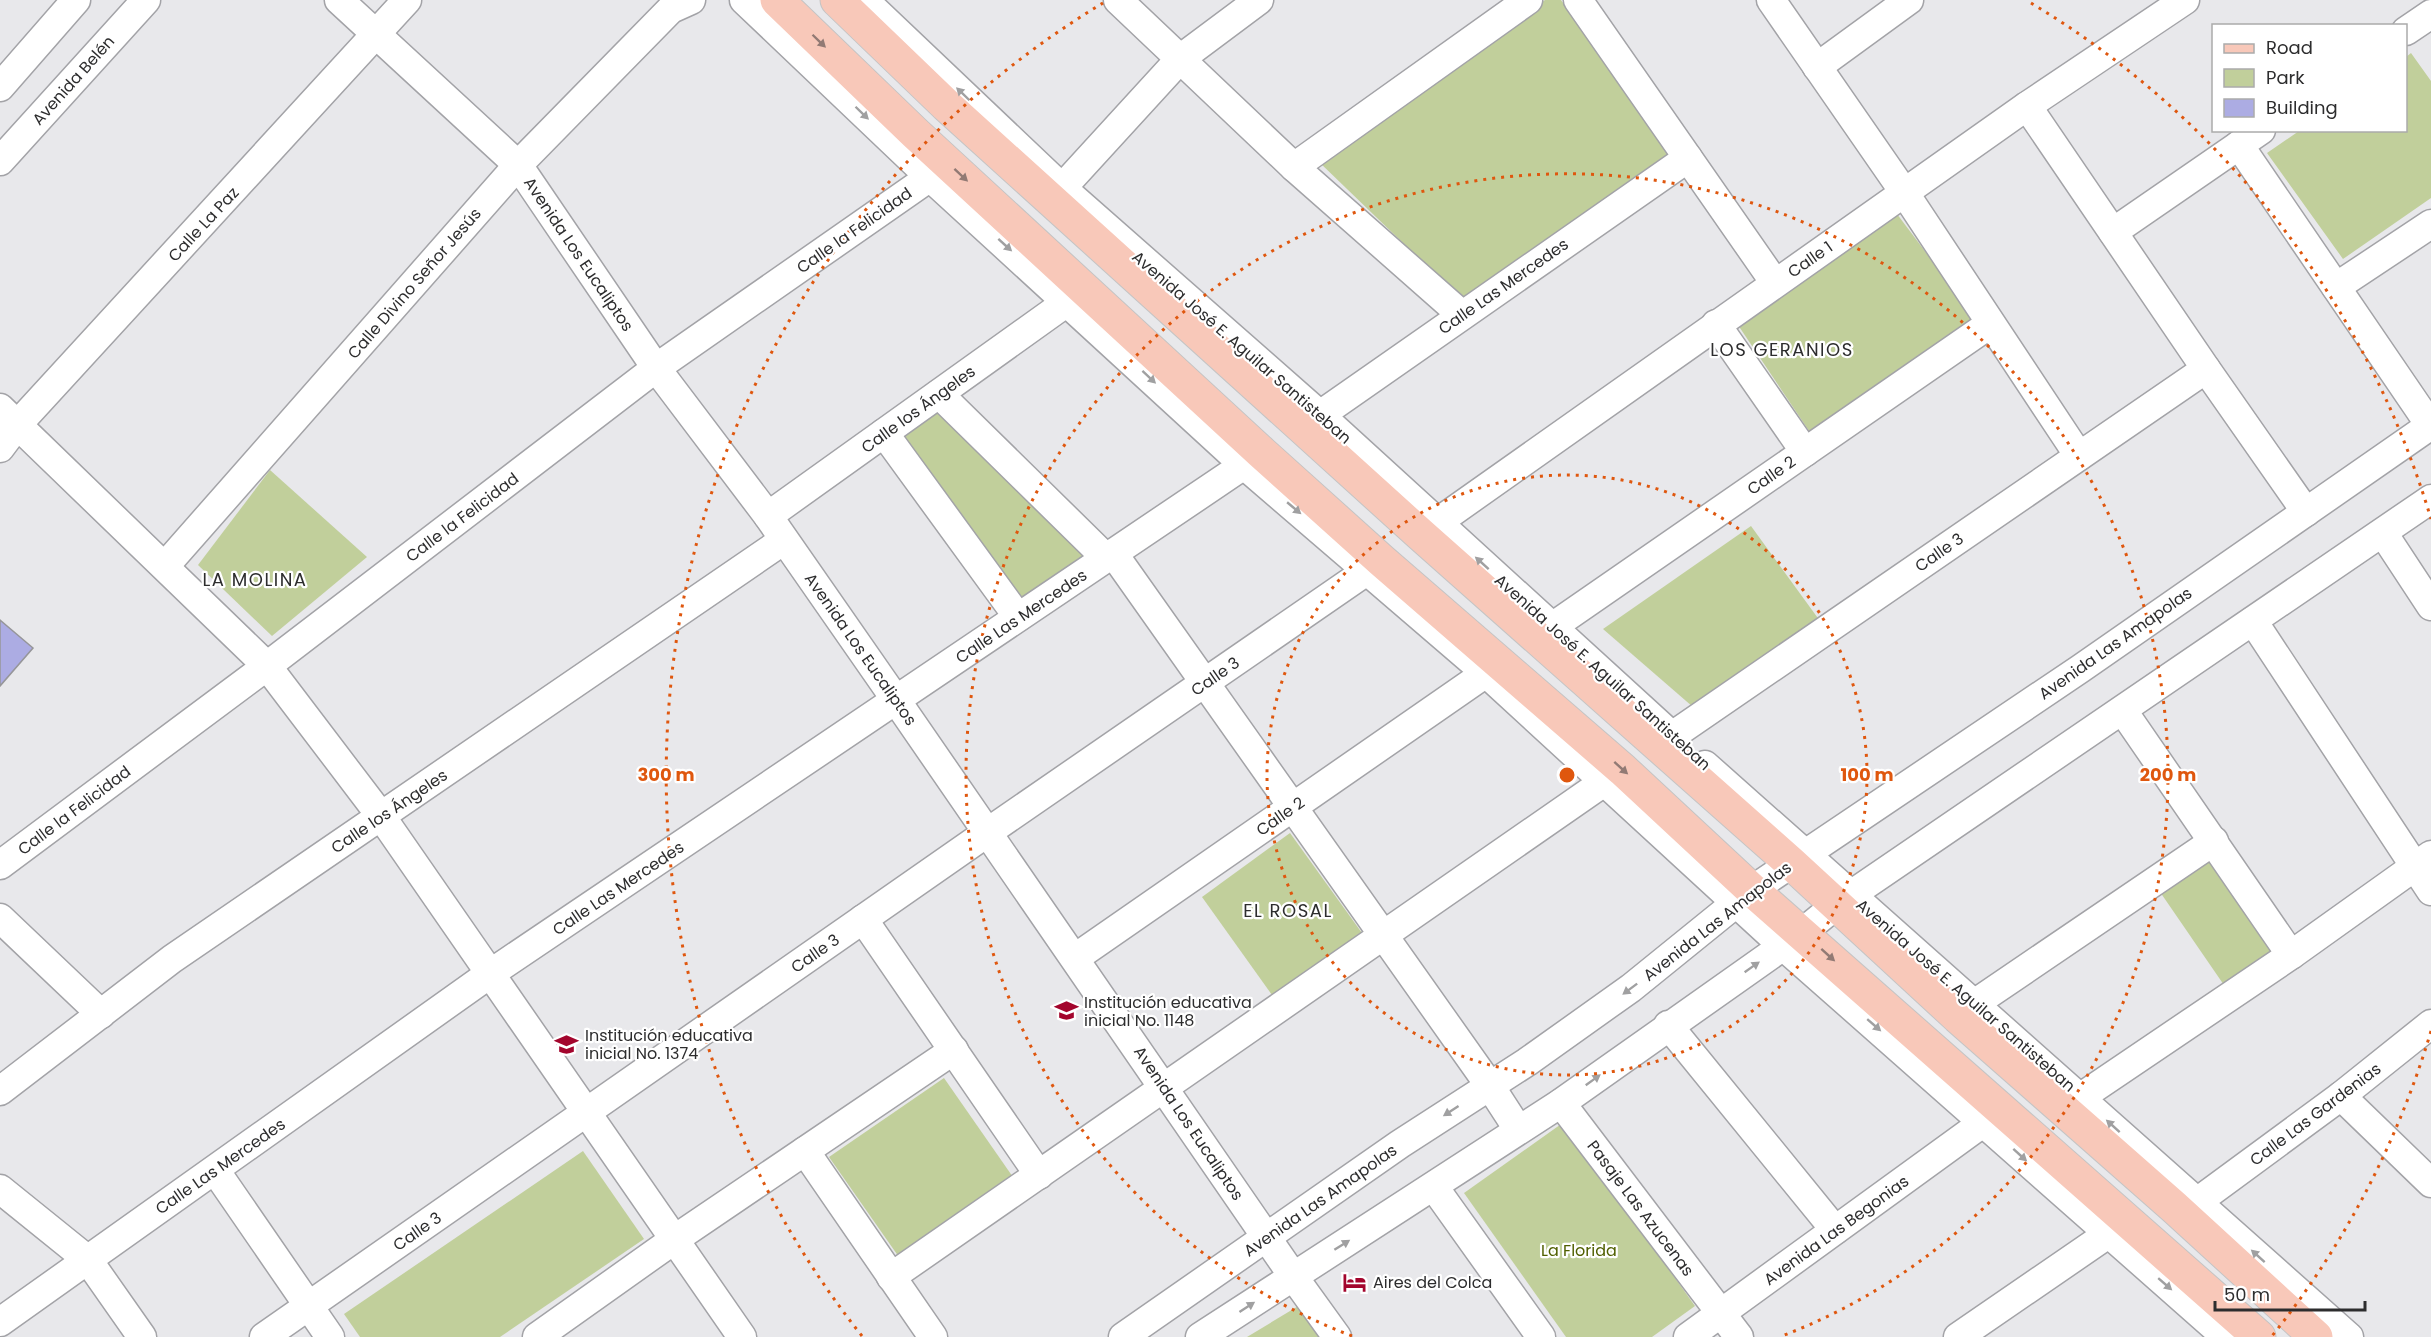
<svg xmlns="http://www.w3.org/2000/svg" width="2431" height="1337" font-family="Poppins,sans-serif">
<style>
.green{fill:#c1cf9b}
.building{fill:#acace3;stroke:#969699;stroke-width:1.5}
.lines{fill:none;stroke-linecap:round;stroke-linejoin:round}
.minor-casing{stroke:#a3a3a7;stroke-width:31}
.major-casing{stroke:#c4c4c4;stroke-width:35}
.minor{stroke:#fff;stroke-width:28}
.major{stroke:#f8c8b9;stroke-width:33}
.oneway{fill:#927a74}
.oneway2{fill:#a0a0a1}
.ring{fill:none;stroke:#df570e;stroke-width:3;stroke-dasharray:3 6}
.labels{text-anchor:middle;stroke-width:4.5;stroke-linejoin:round;paint-order:stroke}
.street-label{font-size:16px;fill:#2d2d2e;stroke:#fff}
.poi-label{font-size:16px;fill:#2d2d2e;stroke:#fff;text-anchor:start}
.park-label{font-size:16px;fill:#505f00;stroke:#fff}
.neighbourhood-label{font-size:18px;letter-spacing:1.5px;fill:#2d2d2e;stroke:#fff}
.centre{fill:#df570e;stroke:#fff;stroke-width:3}
.ring-label{font-size:18px;text-anchor:middle;font-weight:bold;fill:#df570e;stroke:#fff;stroke-width:4.5;stroke-linejoin:round;paint-order:stroke}
</style>
<rect width="100%" height="100%" fill="#e8e8eb"/>
<g class="green">
<path d="M1545,0H1561L1672,156L1463,301L1318,161Z"/>
<path d="M2411,53L2431,81V198L2343,259L2267,153L2299,131L2406,130V57Z"/>
<path d="M1897,214L1976,319L1809,431L1738,325Z"/>
<path d="M941,405L1094,558L1013,611L895,435Z"/>
<path d="M270,470L367,557L272,636L198,565Z"/>
<path d="M1751,526L1820,621L1693,707L1603,629Z"/>
<path d="M1290,833L1362,933L1272,995L1202,897Z"/>
<path d="M2210,853L2278,952L2226,988L2158,889Z"/>
<path d="M944,1078L1015,1180L901,1260L829,1157Z"/>
<path d="M1564,1122L1695,1306L1652,1337H1566L1464,1193Z"/>
<path d="M583,1151L644,1239L500,1337H360L344,1314Z"/>
<path d="M1300,1305L1322,1337H1247Z"/>
</g>
<path class="building" d="M0,620L33,648L0,686Z"/>
<g class="lines">
<defs>
<g id="minor">
<path d="M339,0L518,165L656,368L768,516L896,700L1293,1276L1337,1337"/>
<path d="M744,0L930,177L1244,465L1486,673L1782,945L2226,1337"/>
<path d="M864,0L1062,188L1320,415L1672,736"/>
<path d="M1118,0L1294,167L1462,315"/>
<path d="M1578,0L1775,283"/>
<path d="M1771,0L1904,192L2079,456"/>
<path d="M2406,31L2431,14"/>
<path d="M1817,67L1909,0"/>
<path d="M0,87L76,0"/>
<path d="M2027,106L2206,369L2306,512"/>
<path d="M2239,145L2430,425"/>
<path d="M0,161L146,0"/>
<path d="M1294,167L1528,0"/>
<path d="M1062,188L1180,59L1259,0"/>
<path d="M2113,232L2261,130"/>
<path d="M2336,287L2431,224"/>
<path d="M1716,324L1805,452"/>
<path d="M939,394L1106,558"/>
<path d="M0,408L267,666L381,816L742,1337"/>
<path d="M1320,415L1688,158"/>
<path d="M884,433L1018,617"/>
<path d="M0,448L18,424L407,0"/>
<path d="M768,516L1067,302"/>
<path d="M1438,522L2027,106L2185,0"/>
<path d="M2383,533L2431,606"/>
<path d="M1113,553L1490,1086L1518,1129"/>
<path d="M165,566L518,165L671,9L691,0"/>
<path d="M2253,621L2431,891"/>
<path d="M1552,627L1990,324"/>
<path d="M2123,711L2291,955"/>
<path d="M1672,736L2206,369"/>
<path d="M1705,765L2349,1337"/>
<path d="M0,865L267,666L656,368L930,177"/>
<path d="M0,918L101,1014"/>
<path d="M863,919L1039,1175"/>
<path d="M1075,958L1486,673"/>
<path d="M1974,1004L2214,841"/>
<path d="M1668,1025L1835,1230"/>
<path d="M0,1091L172,959L784,540"/>
<path d="M2341,1096L2431,1183"/>
<path d="M2081,1097L2291,955L2431,855"/>
<path d="M1561,1103L1739,1337"/>
<path d="M805,1151L933,1337"/>
<path d="M215,1170L330,1337"/>
<path d="M1434,1187L1541,1337"/>
<path d="M0,1189L88,1260L142,1337"/>
<path d="M2197,1202L2341,1096L2431,1024"/>
<path d="M891,1277L1604,782"/>
<path d="M0,1322L491,973L1244,465"/>
<path d="M264,1337L988,832L1368,570"/>
<path d="M537,1337L675,1239L954,1050"/>
<path d="M1123,1337L1400,1144L1527,1062L1631,988L1752,890L2080,669L2431,425"/>
<path d="M1200,1337L1561,1103L1803,932L1836,905L2431,499"/>
<path d="M1688,1337L1984,1122"/>
<path d="M1958,1337L2108,1234"/>
</g>
<g id="major">
<path d="M777,0L915,133L1262,453L1382,561L1623,770L1752,890L2259,1337"/>
<path d="M837,0L946,105L1420,534L1791,863L1958,1017L2174,1207L2316,1337"/>
</g>
</defs>
<use href="#minor" class="minor-casing"/>
<use href="#major" class="major-casing"/>
<use href="#minor" class="minor"/>
<use href="#major" class="major"/>
</g>
<defs><path id="oneway-solid" d="M-6-.8H1V-3.2L6.5 0L1 3.2V.8H-6Z" transform="scale(1.5)"/></defs>
<g class="oneway">
<use href="#oneway-solid" transform="translate(819 41) rotate(44)"/>
<use href="#oneway-solid" transform="translate(961 175) rotate(43)"/>
<use href="#oneway-solid" transform="translate(1621 768) rotate(42)"/>
<use href="#oneway-solid" transform="translate(1828 955) rotate(42)"/>
</g>
<g class="oneway2">
<use href="#oneway-solid" transform="translate(963 94) rotate(-136)"/>
<use href="#oneway-solid" transform="translate(862 113) rotate(44)"/>
<use href="#oneway-solid" transform="translate(1005 245) rotate(42)"/>
<use href="#oneway-solid" transform="translate(1149 377) rotate(43)"/>
<use href="#oneway-solid" transform="translate(1294 508) rotate(40)"/>
<use href="#oneway-solid" transform="translate(1482 563) rotate(-138)"/>
<use href="#oneway-solid" transform="translate(1752 967) rotate(-35)"/>
<use href="#oneway-solid" transform="translate(1630 989) rotate(143)"/>
<use href="#oneway-solid" transform="translate(1874 1025) rotate(41)"/>
<use href="#oneway-solid" transform="translate(1593 1080) rotate(-36)"/>
<use href="#oneway-solid" transform="translate(1451 1111) rotate(147)"/>
<use href="#oneway-solid" transform="translate(2113 1126) rotate(-138)"/>
<use href="#oneway-solid" transform="translate(2020 1155) rotate(42)"/>
<use href="#oneway-solid" transform="translate(1342 1245) rotate(-32)"/>
<use href="#oneway-solid" transform="translate(2258 1256) rotate(-138)"/>
<use href="#oneway-solid" transform="translate(2165 1284) rotate(41)"/>
<use href="#oneway-solid" transform="translate(1247 1307) rotate(-33)"/>
</g>
<g class="ring">
<circle cx="1567" cy="775" r="300"/>
<path d="M1352 1336A601 601 0 1 1 1782 1336"/>
<path d="M2431 1031A901 901 0 0 1 2272 1336M862 1336A901 901 0 0 1 1103 3M2031 3A901 901 0 0 1 2431 519"/>
</g>
<defs>
<symbol id="school-bare" viewBox="-9 -9 18 18"><path d="M0-5L7-2L0 1L-7-2ZM-4 1L0 2.5L4 1V4Q0 6-4 4Z" fill="#a3052d" stroke="#fff" stroke-width="2.5" paint-order="stroke"/></symbol>
<symbol id="hotel-bare" viewBox="-9 -9 18 18"><path d="M-6-4.5h1.5V1H6V5H4.5V3h-9V5H-6ZM-4 0a1.8 1.8 0 1 1 3.6 0ZM.5 0V-2.5h3Q6-2.5 6 0Z" fill="#a3052d" stroke="#fff" stroke-width="2.5" paint-order="stroke"/></symbol>
</defs>
<g fill-rule="evenodd">
<use href="#school-bare" x="1050" y="994" width="33" height="33"/>
<use href="#school-bare" x="550" y="1028" width="33" height="33"/>
<use href="#hotel-bare" x="1338" y="1266" width="33" height="33"/>
</g>
<g class="labels">
<g class="street-label">
<text transform="translate(73 80) rotate(-48)" y="6">Avenida Belén</text>
<text transform="translate(203 224) rotate(-47)" y="6">Calle La Paz</text>
<text transform="translate(854 230) rotate(-35)" y="6">Calle la Felicidad</text>
<text transform="translate(579 254) rotate(56)" y="6">Avenida Los Eucaliptos</text>
<text transform="translate(1810 259) rotate(-35)" y="6">Calle 1</text>
<text transform="translate(414 283) rotate(-49)" y="6">Calle Divino Señor Jesús</text>
<text transform="translate(1503 286) rotate(-35)" y="6">Calle Las Mercedes</text>
<text transform="translate(1242 347) rotate(41)" y="6">Avenida José E. Aguilar Santisteban</text>
<text transform="translate(918 409) rotate(-36)" y="6">Calle los Ángeles</text>
<text transform="translate(1771 475) rotate(-35)" y="6">Calle 2</text>
<text transform="translate(462 517) rotate(-37)" y="6">Calle la Felicidad</text>
<text transform="translate(1939 552) rotate(-35)" y="6">Calle 3</text>
<text transform="translate(1021 616) rotate(-34)" y="6">Calle Las Mercedes</text>
<text transform="translate(2115 643) rotate(-35)" y="6">Avenida Las Amapolas</text>
<text transform="translate(861 649) rotate(55)" y="6">Avenida Los Eucaliptos</text>
<text transform="translate(1603 672) rotate(42)" y="6">Avenida José E. Aguilar Santisteban</text>
<text transform="translate(1215 676) rotate(-35)" y="6">Calle 3</text>
<text transform="translate(74 810) rotate(-37)" y="6">Calle la Felicidad</text>
<text transform="translate(389 811) rotate(-34)" y="6">Calle los Ángeles</text>
<text transform="translate(1280 816) rotate(-35)" y="6">Calle 2</text>
<text transform="translate(618 888) rotate(-34)" y="6">Calle Las Mercedes</text>
<text transform="translate(1717 921) rotate(-38)" y="6">Avenida Las Amapolas</text>
<text transform="translate(815 953) rotate(-35)" y="6">Calle 3</text>
<text transform="translate(1966 995) rotate(41)" y="6">Avenida José E. Aguilar Santisteban</text>
<text transform="translate(2315 1114) rotate(-37)" y="6">Calle Las Gardenias</text>
<text transform="translate(1189 1123) rotate(56)" y="6">Avenida Los Eucaliptos</text>
<text transform="translate(220 1166) rotate(-35)" y="6">Calle Las Mercedes</text>
<text transform="translate(1320 1200) rotate(-35)" y="6">Avenida Las Amapolas</text>
<text transform="translate(1641 1208) rotate(53)" y="6">Pasaje Las Azucenas</text>
<text transform="translate(1836 1230) rotate(-36)" y="6">Avenida Las Begonias</text>
<text transform="translate(417 1231) rotate(-35)" y="6">Calle 3</text>
</g>
<g class="poi-label">
<text x="1084" y="1008">Institución educativa<tspan x="1084" dy="18">inicial No. 1148</tspan></text>
<text x="585" y="1041">Institución educativa<tspan x="585" dy="18">inicial No. 1374</tspan></text>
<text x="1373" y="1288">Aires del Colca</text>
</g>
<g class="park-label">
<text x="1579" y="1256">La Florida</text>
</g>
<g class="neighbourhood-label">
<text x="1782" y="356">LOS GERANIOS</text>
<text x="255" y="586">LA MOLINA</text>
<text x="1288" y="917">EL ROSAL</text>
</g>
</g>
<circle cx="1567" cy="775" r="9" class="centre"/>
<g class="ring-label">
<text x="1867" y="781">100 m</text>
<text x="2168" y="781">200 m</text>
<text x="666" y="781">300 m</text>
</g>
<rect x="2212" y="24" width="195" height="108" fill="#ffffff" stroke="#ababab" stroke-width="1.5"/>
<rect x="2224" y="44" width="30" height="9" fill="#f8c8b9" stroke="#ababab" stroke-width="1.5"/>
<text x="2266" y="54" font-size="18" fill="#2d2d2e">Road</text>
<rect x="2224" y="69" width="30" height="18" fill="#c1cf9b" stroke="#ababab" stroke-width="1.5"/>
<text x="2266" y="84" font-size="18" fill="#2d2d2e">Park</text>
<rect x="2224" y="99" width="30" height="18" fill="#acace3" stroke="#ababab" stroke-width="1.5"/>
<text x="2266" y="114" font-size="18" fill="#2d2d2e">Building</text>
<path d="M2215 1301v9h150v-9" fill="none" stroke="#2d2d2e" stroke-width="3"/>
<text x="2224" y="1301" font-size="18" fill="#2d2d2e" stroke="#ffffff" stroke-width="4.5" paint-order="stroke">50 m</text>
</svg>
